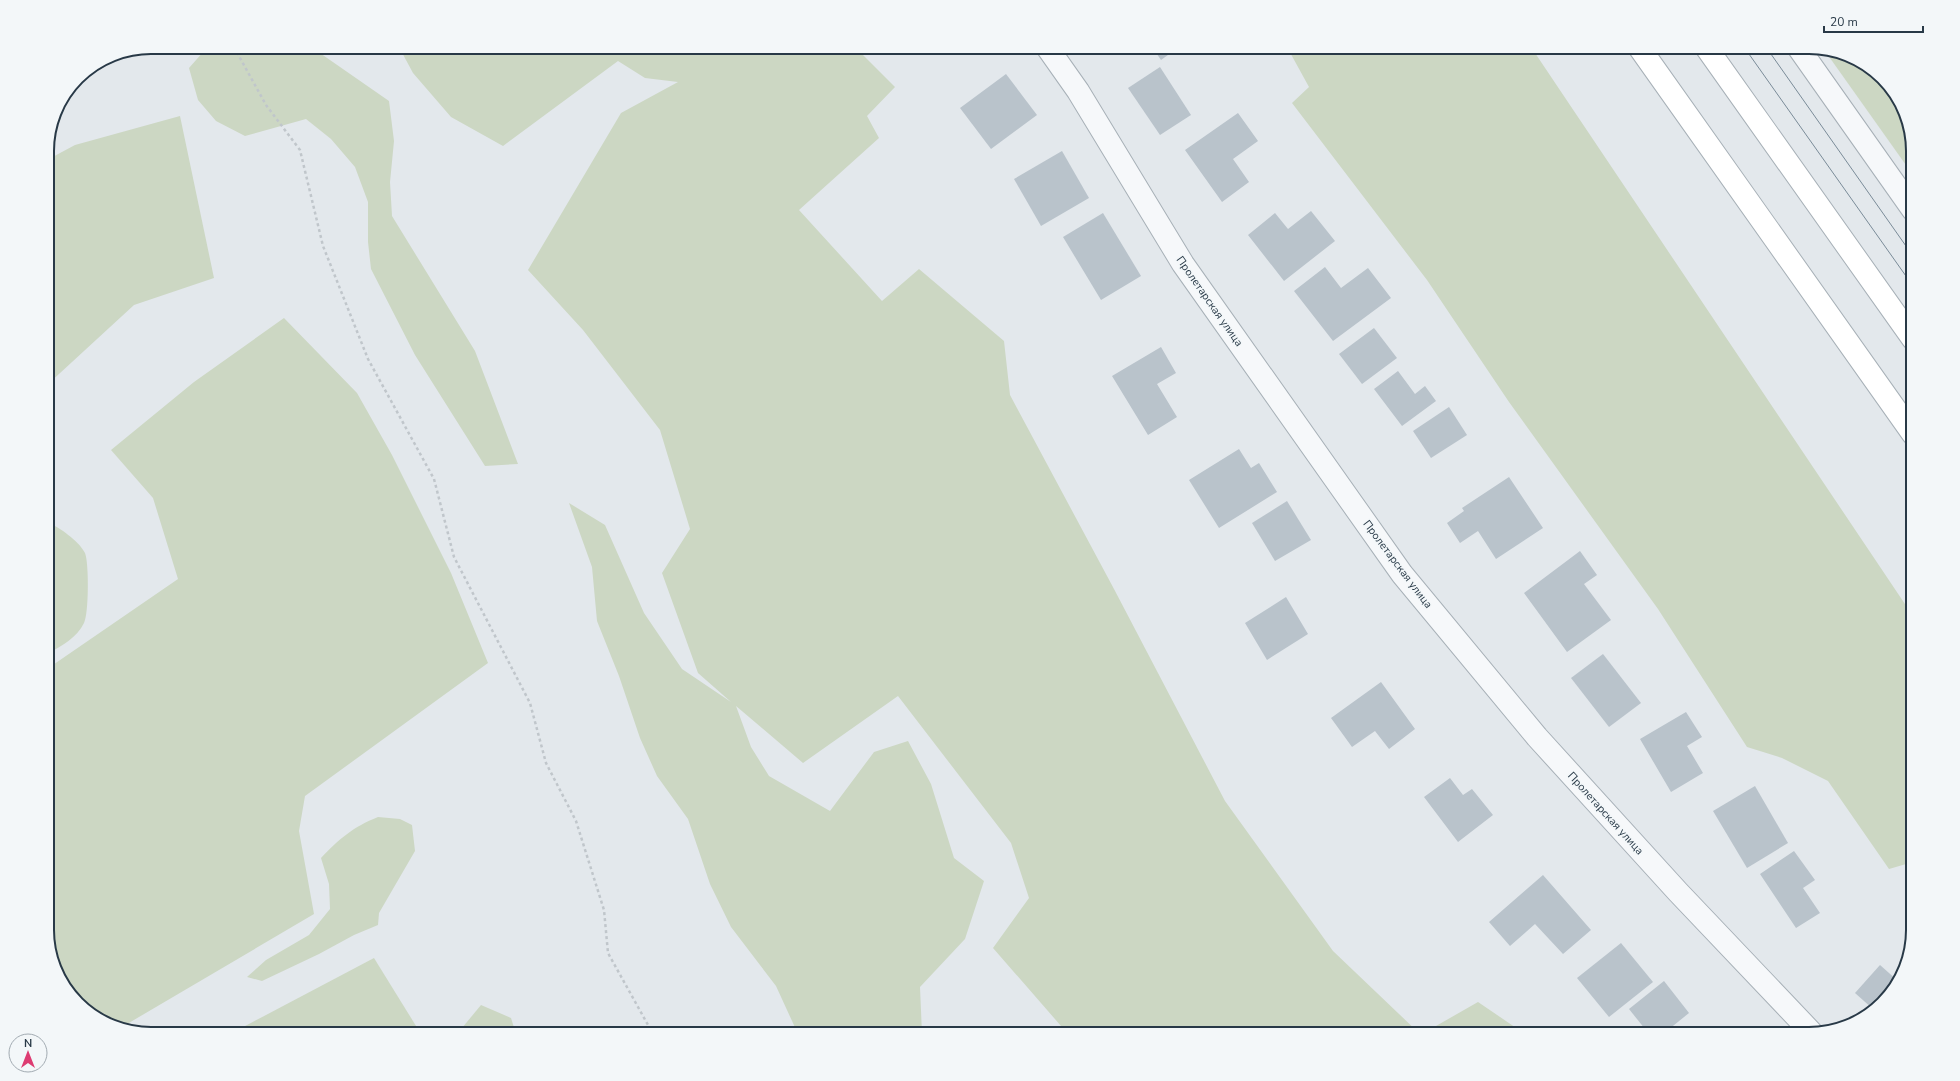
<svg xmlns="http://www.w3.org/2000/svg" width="1960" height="1081" font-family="'Nunito Sans',sans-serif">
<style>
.green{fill:#ccd7c3}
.building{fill:#b9c3cb}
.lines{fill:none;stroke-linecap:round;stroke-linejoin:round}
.street-casing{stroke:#a7b0b7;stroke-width:24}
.secondary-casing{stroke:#a7b0b7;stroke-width:24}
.path{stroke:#c0c6cb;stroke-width:2.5;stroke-dasharray:3 3;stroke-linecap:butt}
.street{stroke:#f6f8fa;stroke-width:22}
.secondary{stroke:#fff;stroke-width:22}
.tram{stroke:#7a8b98;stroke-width:1}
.labels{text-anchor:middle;stroke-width:3;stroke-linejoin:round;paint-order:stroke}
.street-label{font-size:11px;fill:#283947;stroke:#f3f7f9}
.rim{fill:none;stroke:#283947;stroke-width:2}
</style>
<rect width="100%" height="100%" fill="#e3e8ec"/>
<g class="green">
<path d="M211,47H317V51L389,101L394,141L390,182L392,216L475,351L518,464L485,466L415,355L371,269L368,242V202L355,167L331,139L306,119L245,136L216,121L198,100L189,68L204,51Z"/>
<path d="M399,47H855L895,87L867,116L879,138L799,210L882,301L919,269L1004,341L1010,395L1114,589L1225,801L1333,951L1420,1034H1068L993,948L1029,898L1011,843L898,696L803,763L736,706L751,747L769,776L830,811L874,752L908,741L931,784L954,858L984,881L965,939L920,987L922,1034H798L776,986L731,927L710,884L688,819L657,776L640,738L619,676L597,621L592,567L569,503L605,525L644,613L682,669L731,702L698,673L662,573L690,529L660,430L583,330L528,270L621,113L678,82L645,78L618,61L503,146L451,117L413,73Z"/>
<path d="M1287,47H1531L1913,616V862L1889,869L1828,781L1782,758L1747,747L1658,609L1509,402L1427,280L1292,103L1309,87Z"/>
<path d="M1825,51L1855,58L1896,94L1913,145V175Z"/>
<path d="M180,116L214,278L134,305L47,385V160L75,145Z"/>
<path d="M284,318L357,393L392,455L451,573L488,663L305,796L299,831L314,914L122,1027L105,1023L65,988L47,937V669L178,579L153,498L111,450L194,382Z"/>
<path d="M47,522C59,527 79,541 85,553C89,562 89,614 84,623C77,638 61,646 47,654Z"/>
<path d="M378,817L400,819L412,825L415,851L379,913L378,925L354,935L319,954L262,981L247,977L266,960L309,935L330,909L329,884L321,858C339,839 353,827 378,817Z"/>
<path d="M374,958L421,1034H230Z"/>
<path d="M1478,1002L1525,1034H1422Z"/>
<path d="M481,1005L511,1018L516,1034H457Z"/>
</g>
<g class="building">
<path d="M1152,47H1179L1161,60Z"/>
<path d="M1160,67L1191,115L1160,135L1128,88Z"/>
<path d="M1006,74L1037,115L991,149L960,108Z"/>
<path d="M1238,113L1258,141L1233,159L1249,182L1222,202L1185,150Z"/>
<path d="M1062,151L1089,198L1041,226L1014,179Z"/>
<path d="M1311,211L1335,241L1284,281L1248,235L1275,213L1288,229Z"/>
<path d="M1103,213L1141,276L1101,300L1063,237Z"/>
<path d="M1325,267L1341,288L1368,268L1391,298L1333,341L1294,291Z"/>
<path d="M1374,328L1397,358L1362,384L1339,354Z"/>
<path d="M1161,347L1176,373L1157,384L1177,417L1148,435L1112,376Z"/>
<path d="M1398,371L1415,394L1425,386L1436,401L1402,426L1374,389Z"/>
<path d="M1449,407L1467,435L1431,458L1413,431Z"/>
<path d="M1239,449L1251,468L1259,463L1277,492L1219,528L1189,480Z"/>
<path d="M1509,477L1543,528L1496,559L1478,531L1460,543L1447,523L1464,511L1462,508Z"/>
<path d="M1287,501L1311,540L1275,561L1252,523Z"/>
<path d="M1580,551L1597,575L1584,584L1611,620L1567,652L1524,593Z"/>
<path d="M1286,597L1308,634L1267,660L1245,623Z"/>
<path d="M1603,654L1641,703L1609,727L1571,678Z"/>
<path d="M1381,682L1415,729L1389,749L1375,731L1352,747L1331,718Z"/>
<path d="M1686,712L1702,737L1687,746L1703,773L1671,792L1640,739Z"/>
<path d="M1450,778L1463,795L1472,789L1493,815L1458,842L1424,797Z"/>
<path d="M1755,786L1788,843L1747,868L1713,811Z"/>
<path d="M1794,851L1815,880L1803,888L1820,913L1796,928L1760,874Z"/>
<path d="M1543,875L1591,930L1563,954L1535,924L1510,946L1489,922Z"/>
<path d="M1621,943L1653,982L1609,1017L1577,978Z"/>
<path d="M1880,965L1898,981L1873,1009L1855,993Z"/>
<path d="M1664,981L1689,1013L1663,1034H1649L1629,1009Z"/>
<path d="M1727,1027L1735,1034H1720Z"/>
</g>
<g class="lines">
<defs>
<g id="street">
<path d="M1047,47L1078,91L1183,264L1402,574L1537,737L1678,892L1812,1033"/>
<path d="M1798,47L1913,210"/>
</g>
<g id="secondary">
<path d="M1639,47L1913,434"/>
<path d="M1706,47L1913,339"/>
</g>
</defs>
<use href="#street" class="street-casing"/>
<use href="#secondary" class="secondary-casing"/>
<path class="path" d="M234,47L266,105L300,150L323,246L368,359L434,479L454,557L530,703L546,763L576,821L604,910L608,953L653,1034"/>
<use href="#street" class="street"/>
<use href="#secondary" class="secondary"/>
<g class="tram">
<path d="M1744,47L1913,286"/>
<path d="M1766,47L1913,256"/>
</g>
</g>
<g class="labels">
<g class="street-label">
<text transform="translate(1210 301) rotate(55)" y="4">Пролетарская улица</text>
<text transform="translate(1398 564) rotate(53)" y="4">Пролетарская улица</text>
<text transform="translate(1606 813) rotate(48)" y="4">Пролетарская улица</text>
</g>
</g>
<path d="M0 0H1960V1081H0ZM151 54H1809A97 97 0 0 1 1906 151V930A97 97 0 0 1 1809 1027H151A97 97 0 0 1 54 930V151A97 97 0 0 1 151 54Z" fill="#f3f7f9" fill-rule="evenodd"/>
<path class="rim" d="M151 54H1809A97 97 0 0 1 1906 151V930A97 97 0 0 1 1809 1027H151A97 97 0 0 1 54 930V151A97 97 0 0 1 151 54Z"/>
<g transform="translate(28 1053)"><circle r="19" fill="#f3f7f9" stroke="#a2abb2"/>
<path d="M0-3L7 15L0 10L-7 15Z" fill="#dd3c72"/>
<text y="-6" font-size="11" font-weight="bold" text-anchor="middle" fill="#283947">N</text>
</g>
<path d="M1824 26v6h99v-6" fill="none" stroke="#283947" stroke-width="2"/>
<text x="1830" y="26" font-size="12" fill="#283947" stroke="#f3f7f9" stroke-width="3" paint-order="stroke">20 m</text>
</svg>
